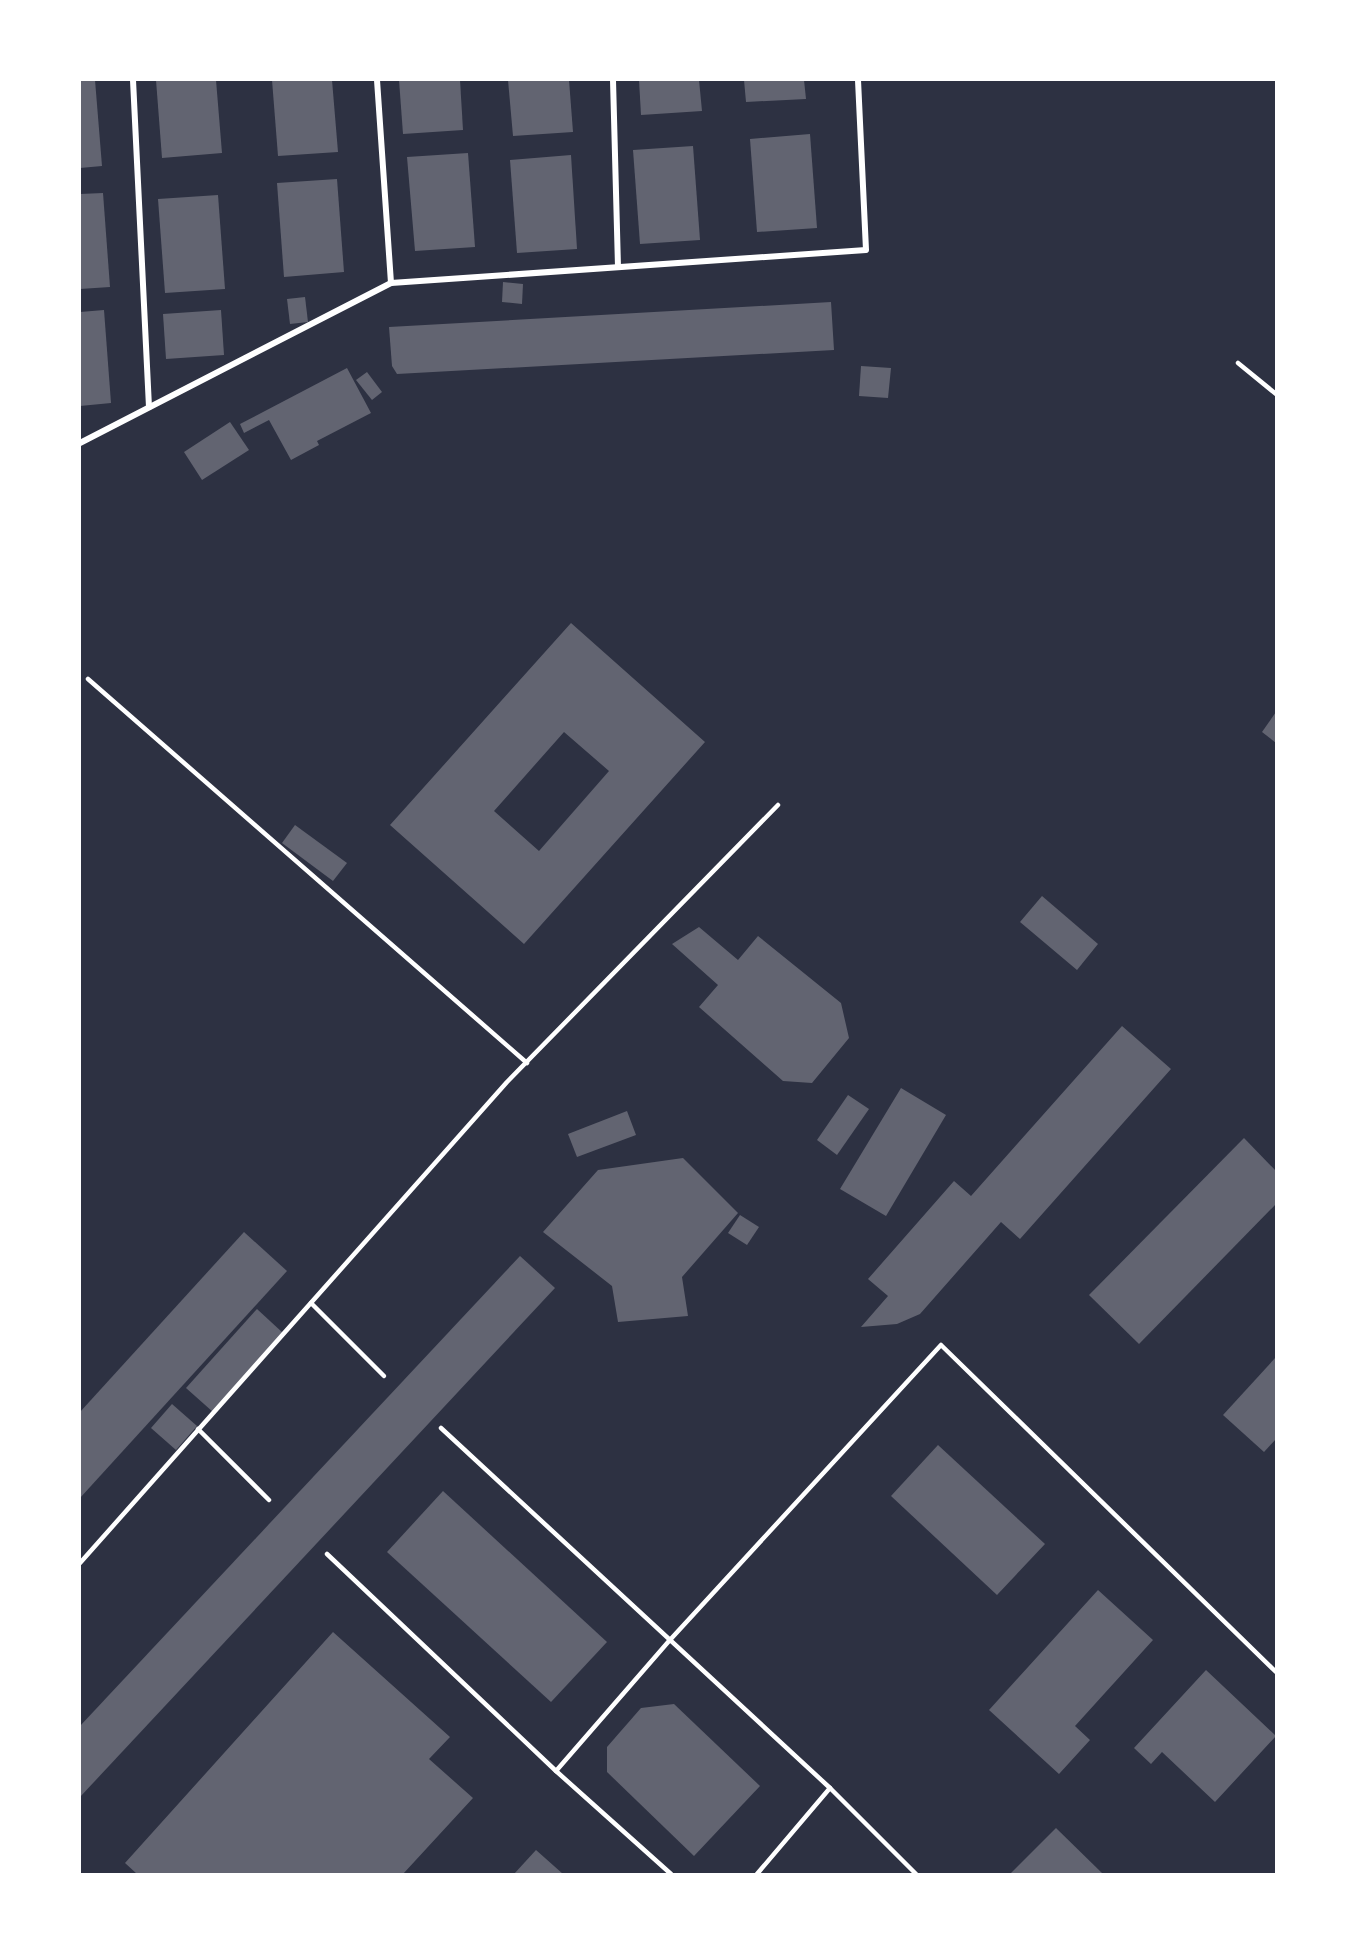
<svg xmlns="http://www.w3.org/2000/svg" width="1356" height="1954" font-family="Raleway,sans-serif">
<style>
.building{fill:#626471;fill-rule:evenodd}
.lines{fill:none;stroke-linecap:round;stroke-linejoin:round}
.service{stroke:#fff;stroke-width:4.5}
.minor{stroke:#fff;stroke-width:6}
</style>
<rect width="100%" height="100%" fill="#2d3142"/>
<g class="building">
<path d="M80,80H95L102,166L80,168Z"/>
<path d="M156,80H216L222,153L162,158Z"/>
<path d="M272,80H332L338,152L278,156Z"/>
<path d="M399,80H460L463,130L403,134Z"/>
<path d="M508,80H569L573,132L513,136Z"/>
<path d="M639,80H699L702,111L641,115Z"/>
<path d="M744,80H804L806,99L746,102Z"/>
<path d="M810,134L817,228L757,232L750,139Z"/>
<path d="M693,146L700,240L640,244L633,150Z"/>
<path d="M468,153L475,247L415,251L407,157Z"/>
<path d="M571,155L577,249L517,253L510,160Z"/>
<path d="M337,179L344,272L284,277L277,183Z"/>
<path d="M103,193L110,287L80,289V194Z"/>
<path d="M218,195L225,289L165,293L158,199Z"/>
<path d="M503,282L523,284L522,304L502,302Z"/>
<path d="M305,297L308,322L290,324L287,299Z"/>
<path d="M831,302L834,350L397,374L392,366L389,327Z"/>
<path d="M104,310L111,403L80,406V312Z"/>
<path d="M221,310L224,355L166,359L163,314Z"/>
<path d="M861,366L891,368L888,398L859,396Z"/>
<path d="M347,368L371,413L317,441L319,445L291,460L269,420L244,433L240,424Z"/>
<path d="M367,372L382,392L372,400L356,380Z"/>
<path d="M230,422L249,450L202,480L184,452Z"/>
<path d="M571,623L705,742L524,944L390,825ZM564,732L609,771L539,851L494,811Z"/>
<path d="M1276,712V743L1262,732Z"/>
<path d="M295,825L347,863L333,881L282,843Z"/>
<path d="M1042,896L1098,944L1077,970L1020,922Z"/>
<path d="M699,927L738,960L758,936L841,1003L849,1038L812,1083L783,1081L699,1007L718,985L672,944Z"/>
<path d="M1122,1026L1171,1069L1020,1239L1001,1222L920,1314L897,1324L861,1327L888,1296L868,1279L954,1181L971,1196Z"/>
<path d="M901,1088L946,1115L886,1216L840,1189Z"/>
<path d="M848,1095L869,1109L837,1155L817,1140Z"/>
<path d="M627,1111L636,1135L577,1157L568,1134Z"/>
<path d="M1244,1138L1276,1171V1204L1139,1344L1089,1295Z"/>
<path d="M683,1158L738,1213L682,1277L688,1316L618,1322L612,1286L543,1232L598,1170Z"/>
<path d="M740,1215L759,1227L747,1245L728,1233Z"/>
<path d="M244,1232L287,1271L80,1498V1412Z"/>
<path d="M520,1256L555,1288L80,1797V1726Z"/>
<path d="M257,1309L283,1333L213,1412L186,1388Z"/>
<path d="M1276,1357V1439L1264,1452L1223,1415Z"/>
<path d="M172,1404L197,1426L176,1450L151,1428Z"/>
<path d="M938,1445L1045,1544L997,1595L891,1496Z"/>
<path d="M443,1491L607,1642L551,1702L387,1552Z"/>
<path d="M1098,1590L1153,1640L1075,1726L1090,1740L1059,1774L989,1710Z"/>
<path d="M333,1632L450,1737L429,1759L473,1798L403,1874H137L125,1863Z"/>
<path d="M1206,1670L1276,1736L1215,1802L1162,1752L1151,1764L1134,1748Z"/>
<path d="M674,1704L760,1786L694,1856L607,1772V1747L641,1708Z"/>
<path d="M1056,1828L1103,1874H1013L1011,1873Z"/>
<path d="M536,1850L563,1874H514Z"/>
</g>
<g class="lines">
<g class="service">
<path d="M1238,363L1276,394"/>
<path d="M88,679L527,1063"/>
<path d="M311,1303L384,1376"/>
<path d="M441,1428L830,1788L916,1874"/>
<path d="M198,1429L269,1500"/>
<path d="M327,1554L556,1771L671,1874"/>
<path d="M80,1563L507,1082L778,805"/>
<path d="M556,1771L669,1641L941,1345L1276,1672"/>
<path d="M757,1874L830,1788"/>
</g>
<g class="minor">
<path d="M133,80L149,407"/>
<path d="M377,80L391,283"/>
<path d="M613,80L618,267"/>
<path d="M80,443L391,283L866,250L858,80"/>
</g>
</g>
<rect width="1356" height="1954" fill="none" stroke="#ffffff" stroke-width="162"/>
</svg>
